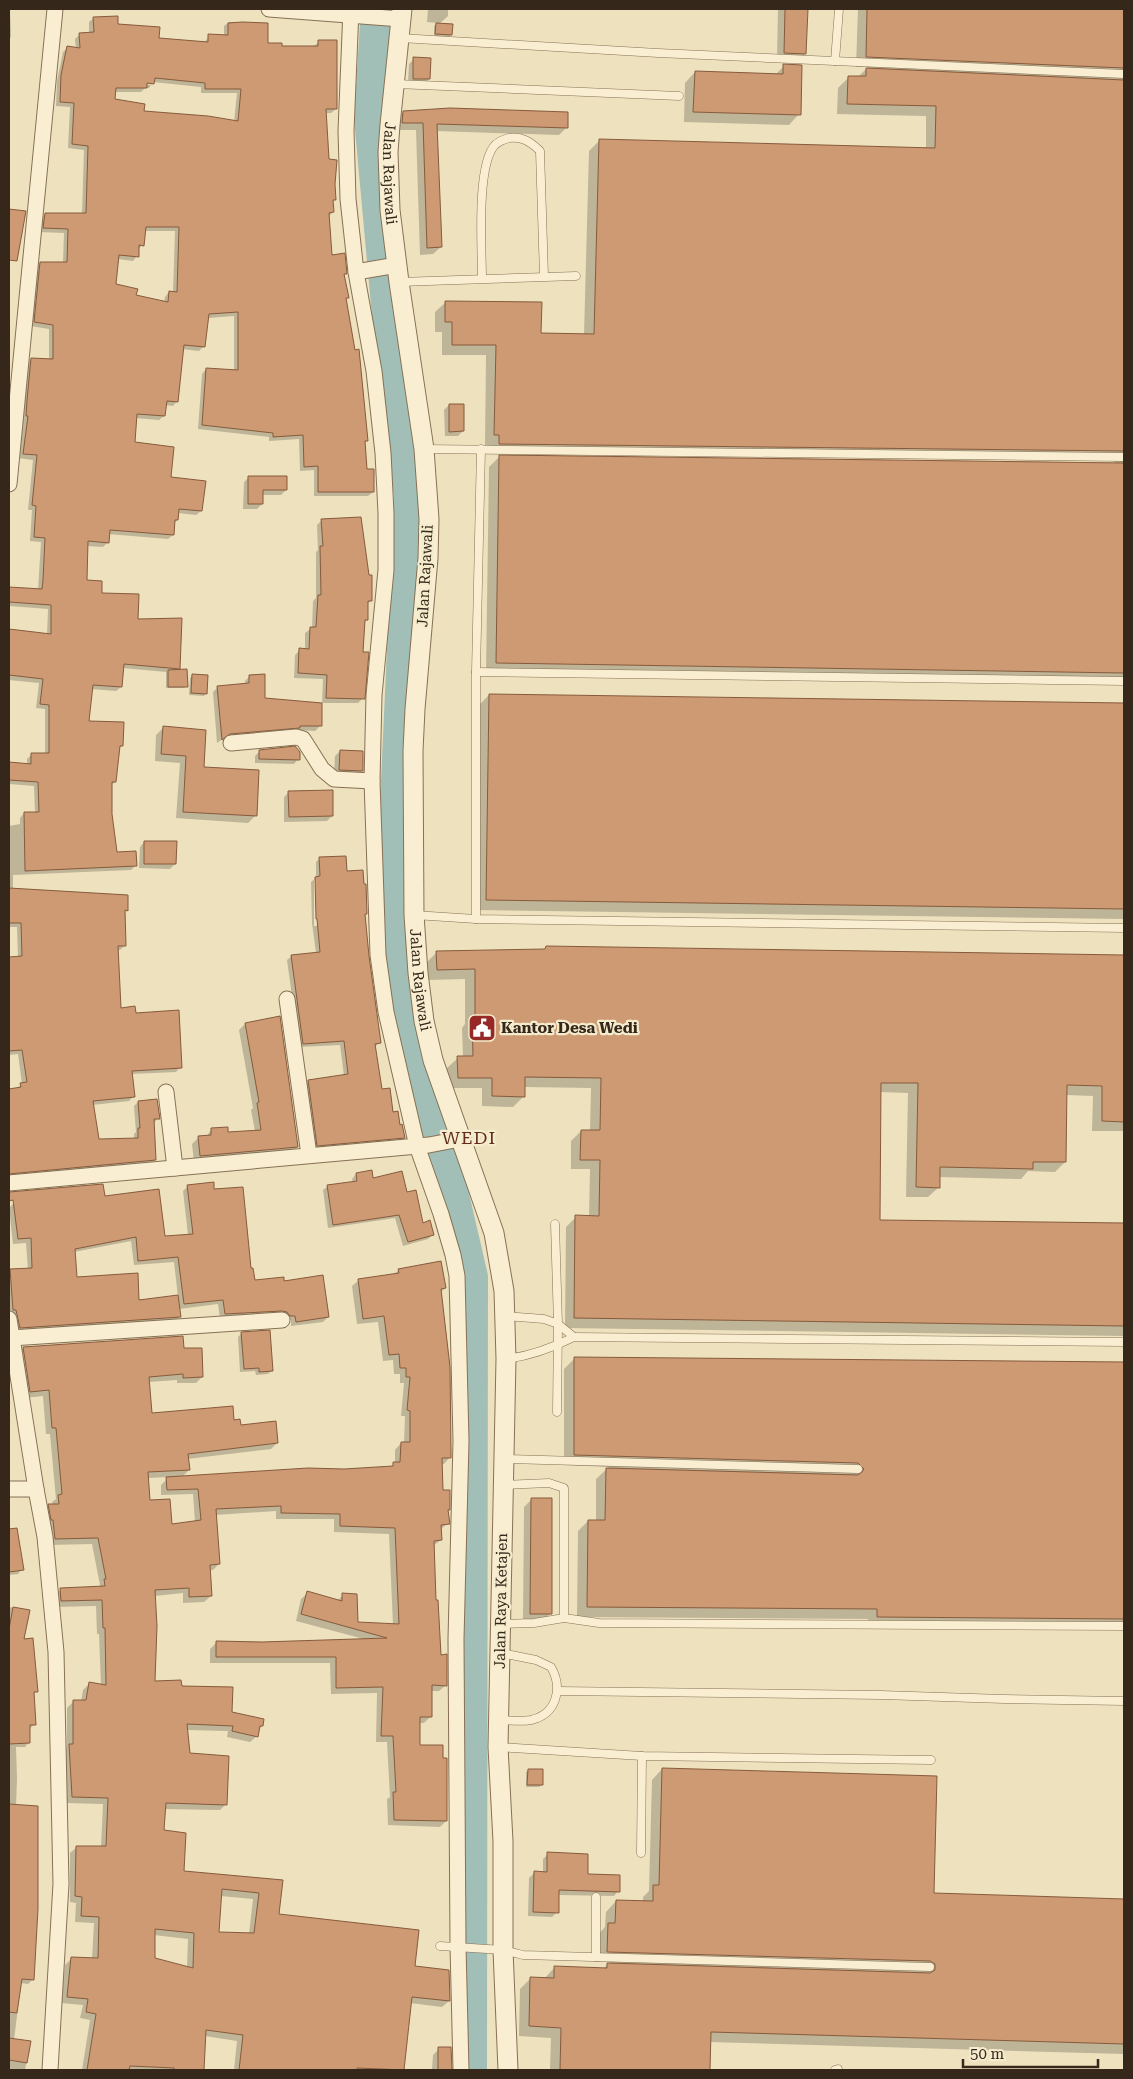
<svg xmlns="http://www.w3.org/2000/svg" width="1133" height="2079" font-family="'Roboto Serif',serif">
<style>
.shadow{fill:#0003;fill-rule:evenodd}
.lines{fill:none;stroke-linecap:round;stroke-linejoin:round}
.river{stroke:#a1bfb7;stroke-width:32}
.building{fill:#cd9a73;stroke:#865b3c;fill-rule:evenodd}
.service-casing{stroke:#867156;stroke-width:9}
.minor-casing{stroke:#867156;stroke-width:17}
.tertiary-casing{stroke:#867156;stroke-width:21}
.service{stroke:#f9eed1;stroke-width:8}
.minor{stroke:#f9eed1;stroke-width:15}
.tertiary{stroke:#f9eed1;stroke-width:19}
.labels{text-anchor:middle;stroke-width:4.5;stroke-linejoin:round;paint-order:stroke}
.street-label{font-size:15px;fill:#35281b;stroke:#f5ebcd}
.poi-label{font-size:15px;font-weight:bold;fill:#35281b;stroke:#f5ebcd;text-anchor:start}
.quarter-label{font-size:18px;letter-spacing:1px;fill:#622b1a;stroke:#f5ebcd}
</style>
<rect width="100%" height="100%" fill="#eee1be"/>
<g class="shadow">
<path d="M9,9H10L11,37L9,39Z"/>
<path d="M428,9H448V16L439,24L451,35L449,37L434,36V26L437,23L427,22Z"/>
<path d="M778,9H806L805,54L797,61L777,60Z"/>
<path d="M858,9H1124V683L486,673L489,467L499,457L1118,464L1113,461L489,454V445H485L486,355H442V332H435V312L446,302L540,334L584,335L589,151L600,140L926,149V116L837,114L838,88L849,77H858L868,67H856Z"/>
<path d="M94,18L158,39L204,43L209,36H224V26L229,22L267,24V44L281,48L314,46L319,42L336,109L331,113H325L327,160L333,184L334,199L332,202L333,212L328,217L330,256L345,273L343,275L347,298L345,300L367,440L364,443L366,470L373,492L368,496H314V470L300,471L299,439L269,441V437L198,429L202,374L206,369L234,371V316L208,318L204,346L199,351L182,349L177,401L173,406L165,405L164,416L159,420L135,418L134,443L201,511L196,515L178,513L177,520L174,523L173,535L168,539L108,534V542L103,547L86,546L85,582L137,620L179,668L176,671L186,686L184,688H166V672L122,668L121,687L116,691L91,689L88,722L122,745L119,748L115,782L111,785V814L116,854L136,865L131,870L13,875V890L126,910L124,912L125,945L120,950H117L119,1010L135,1014L180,1067L176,1072L131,1074L133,1097L129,1101L92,1105L98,1141L134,1139V1134L136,1132L134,1106L138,1102L158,1118L154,1123L155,1160L150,1164L9,1177V1091L16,1089L22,1084L18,1054L9,1055V958L18,957L17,927H9V826L20,824V818L24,813H35L34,786L9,784V764L27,765V759L31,755L45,754V709L36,708L39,683L9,680V631L47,635L48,609L9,606V588L38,590L41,542L30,541L32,510H28L33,460L18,458L27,364L31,359L49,360V329L30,326L36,268L40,263H63L64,233L39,232L41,219L45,214H82L84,150L68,148L70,107L56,106L57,81L63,52L68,47L76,49L75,39L80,34H89V22ZM151,82V85L141,84ZM153,82L201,87V93H237L234,122L142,112L114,100V92H141L145,88H149ZM144,231H175L173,293L169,292L165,297L164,302L135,296L115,285L118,259L133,261L137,256L138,250L142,245Z"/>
<path d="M414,59L429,79L424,84L408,83L409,64Z"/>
<path d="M784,66L799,114L789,125L684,122L685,83L695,72L775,75Z"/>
<path d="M403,112L567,127L559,135L436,131L441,247L433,254L420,255L416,130H394L396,120Z"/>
<path d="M449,405L463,431L458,436H445L444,410Z"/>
<path d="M249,477L286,490L281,495H262V504L257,509H243L244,482Z"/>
<path d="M322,520L371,600L367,605V620L363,623V698L358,703H322L323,679L294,678L295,655L300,650H305V633L312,628L313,601L316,598V552L318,550L317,525Z"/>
<path d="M192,676L206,693L204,696L189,695L190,678Z"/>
<path d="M250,676L264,699L320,726L315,731L297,730L294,733L224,738L217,743L213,692L218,687L245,685V681Z"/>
<path d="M489,695L1124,704V919L476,910L479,705Z"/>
<path d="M163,728L203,768L255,816L248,823L176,818L180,763L155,761L156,735Z"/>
<path d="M260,751L298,759L294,764L255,763V756Z"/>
<path d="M340,751L362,771L357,776L334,774L335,756Z"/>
<path d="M289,792L332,816L327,821L284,822V797Z"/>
<path d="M144,842L175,864L170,869L139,868L140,847Z"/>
<path d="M320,858L345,872L366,913L364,915L367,956L379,1043L375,1047L381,1090L404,1137L400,1142L313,1149L304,1085L308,1081L344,1076L340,1045L299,1047L287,960L292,956L316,953L312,923L311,882L316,878V862ZM314,880H316L317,926H314Z"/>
<path d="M546,948L1124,956V1131H1092L1093,1096L1066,1095L1065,1162L1055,1172L1028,1171L1021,1179L939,1177V1187L928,1197H906L908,1093L880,1092L878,1221L1124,1225V1336L565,1328L566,1227L576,1217H589L590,1169H571V1141L581,1131H590L591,1088L524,1087V1096L513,1107L482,1106V1088H448L447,1068L458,1058L463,1057L462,1028L465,1024V979L427,980V962L437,952L543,951Z"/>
<path d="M245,1024L297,1147L291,1153L194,1162L192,1144L198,1138L206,1137L211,1130L227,1133L255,1131L251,1110L253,1108L239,1030Z"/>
<path d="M356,1174L406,1193L422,1224L433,1234L428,1239L403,1246L395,1218L328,1228L323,1190L328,1186L353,1183L352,1179Z"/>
<path d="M188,1186L213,1191L250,1269L254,1281L283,1282L328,1317L323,1322L291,1326V1320L220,1319L218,1304L179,1309V1317L175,1322L15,1332L9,1314V1272L28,1270L26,1243L13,1244L9,1208L14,1203L104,1198L164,1238L188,1235L183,1191ZM131,1241L134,1265L174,1262L178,1297L138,1301L76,1278L74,1252Z"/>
<path d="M399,1270L445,1288L440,1293L450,1457L444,1464H441V1491L448,1523L440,1530L441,1540L433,1546L435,1602L440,1656L446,1685L439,1691H431L430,1717L424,1723H419V1747L446,1821L440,1827L388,1825L387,1799L390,1797L387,1742H376L377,1693L331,1694L330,1663H210V1649L217,1642L262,1643L364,1639L296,1621L301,1599L308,1593L337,1601L343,1595L356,1623L393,1625L389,1534L334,1532V1519H276V1511L215,1515L219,1564L213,1570H209L211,1596L204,1602L183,1603V1593L154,1596V1682L180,1687L231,1713L262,1726L258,1730L257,1736L250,1742L227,1737L228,1731L187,1730L189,1754L226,1804L220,1810L164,1809L163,1831L182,1872L282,1881L278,1915L414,1967L449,2001L442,2007L410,2003L403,2070H234L237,2041L205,2036L203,2070H82L90,2020L80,2018L83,2005L61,2003L65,1965L71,1959H92L94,1923L75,1922L76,1903L70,1902V1853L77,1847H101L103,1804L66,1803L63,1752L67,1748V1708L74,1701L81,1702L83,1690L89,1684L101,1685L99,1634H97L96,1606L55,1607V1595L61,1589L98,1588L100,1585L92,1544L49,1545L43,1512L49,1506L53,1505L52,1502L56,1499L50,1434H46L43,1396L24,1398L17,1354L23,1348L183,1349L202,1377L196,1383H177V1380L148,1382L151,1414L233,1421L239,1426L277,1443L271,1449L187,1459L189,1470L181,1478L389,1468L395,1463V1450L401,1443H404L405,1416H401L404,1383H400V1374H394L393,1360L383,1361L378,1322L357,1324L352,1286L359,1280L394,1274ZM169,1477L161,1485V1495L193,1494L195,1522L171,1525L148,1502L147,1478ZM220,1896L253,1899L249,1934H217ZM154,1935L188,1939L187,1968L153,1959Z"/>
<path d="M242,1333L272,1370L268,1374L256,1375L255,1371L240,1372L238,1337Z"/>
<path d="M575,1358L1124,1363V1629L867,1627L868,1619L577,1617L578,1531L588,1521H596V1479L609,1467L564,1465V1369Z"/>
<path d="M531,1500L550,1614L543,1622H523L524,1507Z"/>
<path d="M18,1538L22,1569L18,1574L9,1575V1539Z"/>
<path d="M9,1607L28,1611L23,1640L36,1691L33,1695L35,1724L29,1729V1742L25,1747H16L17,1779L16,1806L33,1979L28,1984L21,1983L14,2040L30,2042L25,2070H9Z"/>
<path d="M662,1769L933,1894L1124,1900V2054L709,2042V2070H550L551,2038L519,2036L520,1989L531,1978L544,1979L554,1968L603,1969L610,1962H597L598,1935L605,1927L606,1912L616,1901L643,1902V1897L649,1891L652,1780Z"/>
<path d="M528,1770L542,1785L539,1787H526V1772Z"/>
<path d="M548,1854L586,1875L618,1891L614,1896L558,1895L557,1912L552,1917L528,1916L529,1878L534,1873H543V1859Z"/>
<path d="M439,2049H450V2070H432L433,2055Z"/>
</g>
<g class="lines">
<path class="river" d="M377,9L370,118L390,338L410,496L392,890L408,1001L472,1277L471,2070"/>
</g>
<g class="building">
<path d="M785,9H808L806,54L784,53Z"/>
<path d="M867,9H1124V68L866,57Z"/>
<path d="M118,16V24L160,27L159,38L208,42V34L228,35V23L242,22L268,23V43H282V46H318V40H337V109H326L329,159L337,160L335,184L336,200H333L334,212L329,213L332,255L345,253L347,274H344L349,298H346L355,350L359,349L368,441H365L367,469H374V492H318V466L304,467L303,435L273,437V433L202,425L206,368L238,370V312L209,314L205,347L184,345L178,402L167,401L165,416L137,414L135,442L174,447L171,477L206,481L202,511L179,509L178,520H175L174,535L110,530L109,543L88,541L87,580L102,581V593L139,594L138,619L182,618L180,669L124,664L122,687L93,685L89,721L124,722L123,746H120L116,782H112V814L117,852L136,851L137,866L25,871L24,812H39L38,782L9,780V762L31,764V753H49V705L40,704L43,679L9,675V629L51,634V605L9,602V587L42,589L43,580L45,538L34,537L36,506L32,505L37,455L23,454L28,416H26L27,400L31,358L53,359V325L34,322L40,262H67L68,229L43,228L45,213H86L88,146L72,144L74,103L60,102L61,75L67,46L80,48L79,33L94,32L93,17ZM155,78L205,83V89H241L238,121L208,116L144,111L145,104L115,99L116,88H147V83L154,84ZM146,227H179L177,292L169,291L168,302L136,295L138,289L116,284L119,255L139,257V245L144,246Z"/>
<path d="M436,23L453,24L452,35L435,34Z"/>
<path d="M413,57L431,58L430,79H413Z"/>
<path d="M783,64L802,65L801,115L693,112L695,71L783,74Z"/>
<path d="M866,68L1124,80V451L499,444V435H494L496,345H452V322H445V301L542,302L541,333L594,334L599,139L935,148L936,106L847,104L848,76H866Z"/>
<path d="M450,108L568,112V128L437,124L442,247L427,248L423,123H402L403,111Z"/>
<path d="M9,209L26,211L17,261L9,260Z"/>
<path d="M449,404H464V431L449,432Z"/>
<path d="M499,455L1124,463V673L496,663Z"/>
<path d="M248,476H287V490H263V504H248Z"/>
<path d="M361,517L369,575H372V601H368V620H365L363,652H369L365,699L326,698L327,675L298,673L299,648L309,649L310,627H316L318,595H321L320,546H323L321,519Z"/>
<path d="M187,669L188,687H168V670Z"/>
<path d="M192,674L208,675L207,694L191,693Z"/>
<path d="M265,674V698L322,703V726H300V728L230,734L222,740L217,686L249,683V675Z"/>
<path d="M489,694L1124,703V909L486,900Z"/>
<path d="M163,726L206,730L204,767L259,770L257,816L183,812L186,756L161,754Z"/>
<path d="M295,746L300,752V760L259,759V750Z"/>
<path d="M340,750L363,751V771L339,770Z"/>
<path d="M333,790V816L289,817L288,791Z"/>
<path d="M144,841H177L176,864H144Z"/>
<path d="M346,856L347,871L363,870L364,884H366L367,914H365L369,956L381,1043L375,1044L382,1089L390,1088L393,1112L398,1111L400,1125L402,1124L405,1138L317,1146L308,1080L348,1074L344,1041L303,1044L291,955L320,952L317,919H316L315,877L320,876L319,857Z"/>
<path d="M9,888L128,895V911L125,910L126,946H118L121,1008L135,1006L136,1013L179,1010L182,1068L132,1071L135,1097L93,1101L99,1139L138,1138V1128H140L138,1101L157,1099L160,1119H154L156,1160L9,1174V1089L21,1087L20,1083L27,1082L22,1050L9,1051V957L22,956L21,923H9Z"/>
<path d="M546,946L1124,955V1122L1102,1121V1086L1067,1085L1066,1162H1033V1169L940,1167V1188L916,1187L918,1083H881L880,1220L1124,1223V1326L574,1318L575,1215L599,1216L600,1160H580L581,1130H600L601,1078L525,1077V1097L492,1096V1078H458L457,1056H473L472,1016H475V969L437,970L436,951L545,949Z"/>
<path d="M280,1016L298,1147L200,1156L198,1136L211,1135V1128L228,1127V1132L261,1130L257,1103L259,1102L245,1023Z"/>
<path d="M372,1170L373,1178L402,1171L407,1192L416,1190L423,1223L430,1220L434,1235L408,1242L399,1215L333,1225L327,1185L357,1181L356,1173Z"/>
<path d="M214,1182V1189L243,1187L251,1268H253L255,1280L284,1277V1281L323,1275L329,1317L296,1322L295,1316H290L287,1312L282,1311L225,1314L223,1300L184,1304L178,1257L138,1261L136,1237L75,1249L77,1277L138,1273L139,1300L178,1295L181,1317L20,1328L16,1310H13L10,1269L32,1268L31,1238L18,1239L13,1200L9,1201V1192L103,1184L105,1196L159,1189L165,1236L193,1234L187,1185Z"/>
<path d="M441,1261L446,1288L441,1289L450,1367L451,1451V1458H442L443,1490H450V1510H448L450,1524L441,1525L442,1540L434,1541L436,1600H438L441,1655L447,1654V1686L432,1685V1717H420V1745H443V1758H447V1821L394,1820L393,1792H396L393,1736H381L383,1687L336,1688V1657H216V1641L262,1642L387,1638L301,1614L307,1591L342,1601V1593L357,1594L358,1622L399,1624L395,1528L340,1526V1514L281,1513V1506L216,1509L220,1564L210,1565L212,1596L189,1597V1588L155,1590L157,1626L155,1681L181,1680L182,1686L233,1687L232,1712L264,1719L263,1726H260L258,1737L232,1731L233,1726L187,1724L190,1753L229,1756L227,1805L166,1803L164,1830L186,1833L184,1871L283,1880L279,1914L419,1930L415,1966L449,1970L450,2001L412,1997L404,2070L357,2068V2070H239L243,2035L206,2030L204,2070H174V2068L130,2066L129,2070H87L96,2014L86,2012L88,1999L67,1997L71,1957L98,1958L99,1917L81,1916L82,1897L75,1896L76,1846H106L108,1798L72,1797L69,1744H73V1700H86L89,1682L106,1685L105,1628H103L102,1600L61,1601L60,1588L105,1586L104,1579H106L98,1538L55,1539L53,1520H51L48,1504H59L58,1495L62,1494L56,1428H52L49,1390L30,1392L23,1347L183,1336L184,1348H202L203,1377L183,1378V1374L149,1377L152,1413L233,1406L234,1420L240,1419L241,1425L276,1421L278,1443L188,1454L190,1470L148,1472L150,1500L170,1499L172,1524L201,1520L198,1489L167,1490L166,1477L308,1468L344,1469L393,1466V1462H400L401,1442H410V1411L407,1410L410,1377H406V1368H400L399,1354L389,1355L384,1316L363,1319L358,1279L399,1273L398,1269ZM222,1889L259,1893L254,1933L219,1932ZM155,1929L194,1933L193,1968L155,1958Z"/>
<path d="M270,1330L273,1371L259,1372V1368L244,1369L241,1332Z"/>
<path d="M574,1357L1124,1362V1619L877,1617V1609L587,1607L588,1520H605L606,1468L858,1475L862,1472L864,1469L858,1463L574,1455Z"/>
<path d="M531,1498H552V1614H530Z"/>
<path d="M17,1528L24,1570L9,1572V1529Z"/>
<path d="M13,1607L30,1610L24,1639L33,1638L38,1692H34L36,1725H30V1743L9,1744V1629Z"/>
<path d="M662,1768L937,1776L934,1893L1124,1899V2044L711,2032L710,2070H560L561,2028L529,2026L530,1977L554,1978V1966L607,1968V1963L930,1973L935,1970V1964L930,1961L607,1952L608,1923H615L616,1900L653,1901V1885H659Z"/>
<path d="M528,1769H543V1785H527Z"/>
<path d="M9,1804L38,1806V1909L34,1980L22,1979L17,2013L9,2012Z"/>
<path d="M547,1852L588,1854V1874L620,1875V1892L559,1890V1913L533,1912L534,1871L547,1872Z"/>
<path d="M9,2038L31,2041L27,2063L9,2060Z"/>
<path d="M438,2047H451L452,2070H438Z"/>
</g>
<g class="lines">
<defs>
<g id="service">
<path d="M400,38L658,53L1124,74"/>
<path d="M835,61L839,9"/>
<path d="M396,84L679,96"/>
<path d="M482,278C482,250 476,165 495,145C498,142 505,139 509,138C522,136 531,142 540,151L544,276"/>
<path d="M399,282L576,276"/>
<path d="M424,449L1124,457"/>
<path d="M476,672L1124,681"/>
<path d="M414,915L476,919L1124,928"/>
<path d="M476,919V672L481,449"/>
<path d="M555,1224L558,1324L557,1412"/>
<path d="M505,1316L544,1319L558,1324L574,1337"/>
<path d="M506,1359C530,1356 552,1348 574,1337L1124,1342"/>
<path d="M504,1459L858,1469"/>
<path d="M503,1485L549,1483L564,1488V1618"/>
<path d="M501,1624L534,1623L564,1618L599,1623L1124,1626"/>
<path d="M558,1691L881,1695L1004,1699L1124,1701"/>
<path d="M499,1720C509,1720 520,1722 531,1720C557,1714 563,1688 551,1667L536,1660L501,1653"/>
<path d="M498,1747L642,1756L931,1760"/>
<path d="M641,1853L642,1756"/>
<path d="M440,1946L503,1950L523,1955L930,1967"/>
<path d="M596,1957V1897"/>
<path d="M835,2070L838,2069"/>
</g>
<g id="minor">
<path d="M269,9L401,19"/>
<path d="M351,9L346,131L348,199L356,272L374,371L383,453L386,513V570L374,695L372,781L378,955L386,1012L417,1146L441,1214L453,1255L457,1276L461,1441L456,1639L458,1946L461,2070"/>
<path d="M356,272L397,265"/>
<path d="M9,484L55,9"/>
<path d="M231,743L296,737L303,739L322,769L334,779L372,781"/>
<path d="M287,999L309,1155"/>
<path d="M166,1092L175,1168"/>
<path d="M9,1183L429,1145L460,1139"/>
<path d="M9,1319L36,1489L45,1537L56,1652L61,1884L50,2070"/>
<path d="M11,1338L282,1320"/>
<path d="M9,1489H36"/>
</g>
<g id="tertiary">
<path id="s1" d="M402,9L390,125L388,152L390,210L399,282L424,449L429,519L428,558L415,709L413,751L414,915L418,973L424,1021L433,1060L494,1233L504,1291L506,1359L498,1747L503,1841V1950L508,2070"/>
</g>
</defs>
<use href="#service" class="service-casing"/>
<use href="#minor" class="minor-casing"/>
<use href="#tertiary" class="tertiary-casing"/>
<use href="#service" class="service"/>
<use href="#minor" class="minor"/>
<use href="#tertiary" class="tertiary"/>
</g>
<defs>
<symbol id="civic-square" viewBox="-11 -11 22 22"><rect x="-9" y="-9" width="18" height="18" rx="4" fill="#962826" stroke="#f5ebcd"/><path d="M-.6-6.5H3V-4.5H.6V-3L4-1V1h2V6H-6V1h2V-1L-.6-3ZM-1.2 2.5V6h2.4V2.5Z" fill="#fff"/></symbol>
</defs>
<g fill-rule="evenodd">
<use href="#civic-square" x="466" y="1012" width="32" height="32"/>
</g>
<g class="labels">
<g class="street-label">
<text dy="5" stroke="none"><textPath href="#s1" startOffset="165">Jalan Rajawali</textPath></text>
<text transform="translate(425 576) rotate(-87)" y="5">Jalan Rajawali</text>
<text dy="5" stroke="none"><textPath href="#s1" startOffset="975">Jalan Rajawali</textPath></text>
<text transform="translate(501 1601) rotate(-89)" y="5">Jalan Raya Ketajen</text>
</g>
<g class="poi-label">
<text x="501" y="1033">Kantor Desa Wedi</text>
</g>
<g class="quarter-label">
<text x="469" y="1144">WEDI</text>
</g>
</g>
<rect width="1133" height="2079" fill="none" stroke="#35281b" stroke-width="20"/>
<path d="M963 2059v8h135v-8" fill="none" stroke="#35281b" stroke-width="2.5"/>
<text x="970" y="2059" font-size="15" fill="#35281b" stroke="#f5ebcd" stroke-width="4" paint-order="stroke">50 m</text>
</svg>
